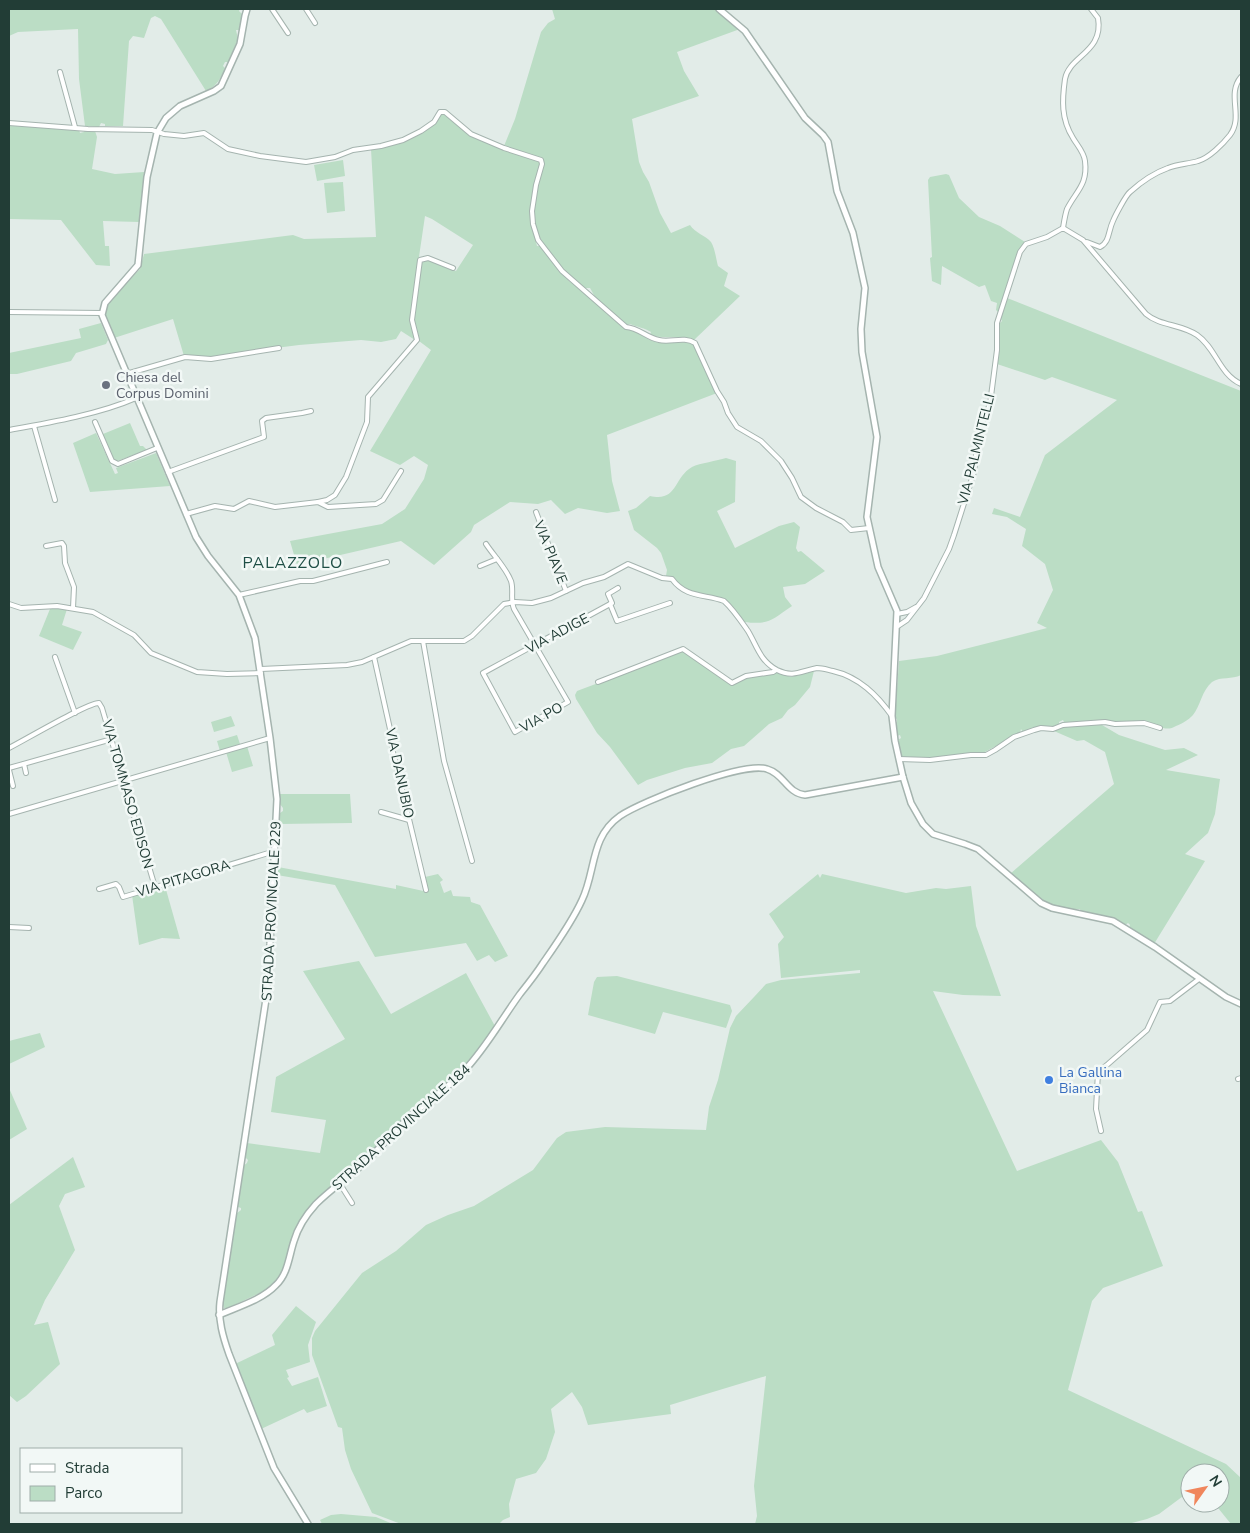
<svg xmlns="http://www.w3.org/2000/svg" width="1250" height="1533" font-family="'Nunito Sans',sans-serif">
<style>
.green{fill:#bbddc5}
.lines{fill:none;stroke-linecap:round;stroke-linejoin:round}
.minor-casing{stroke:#a5b4af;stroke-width:6}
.tertiary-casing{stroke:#a5b4af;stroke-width:8}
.minor{stroke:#fff;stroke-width:4}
.tertiary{stroke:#fff;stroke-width:5}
.worship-dot{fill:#6b7280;stroke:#f2f8f6;stroke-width:2}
.shop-dot{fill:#3f7fe0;stroke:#f2f8f6;stroke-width:2}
.labels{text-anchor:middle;stroke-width:5;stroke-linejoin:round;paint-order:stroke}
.worship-label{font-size:14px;fill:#5b616d;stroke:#f2f8f6;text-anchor:start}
.street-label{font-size:14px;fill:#223d36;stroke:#f2f8f6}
.shop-label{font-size:14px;fill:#366cbe;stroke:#f2f8f6;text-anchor:start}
.quarter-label{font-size:16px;letter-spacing:1px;fill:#1e4e45;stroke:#f2f8f6}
</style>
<rect width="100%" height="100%" fill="#e2ece8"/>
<g class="green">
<path d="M9,9H240L239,11L242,14L239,30H236L238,39L228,62H225L223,66L225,68C221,78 217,86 206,91L161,19L155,16L151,18L144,38L133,36L129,41L123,126H105V124L101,123L99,127L85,126L79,79L78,29L18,32L9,36Z"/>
<path d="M552,9H716L740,29L677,52L684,71L699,96L632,119L639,162L643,172L649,182L660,213L671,233L690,225C695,233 705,235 711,242C715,248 716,259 718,266L728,273L724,286L740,296L694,340C681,334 665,340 650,335L651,332C645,328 637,327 630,324L627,325L595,297L590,288H583L563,269L541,242L534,224V207L537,185L544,161L542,158L504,146L515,119L541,32L548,23L555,19Z"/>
<path d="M442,113L470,135L539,161L540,163L534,187L530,214L537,246H540L569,281L591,297L605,312L626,330L630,328L648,339L659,343L692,342L699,352L717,393L607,435L612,481L620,511L607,513L578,508L565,514L551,500L538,504L510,502L474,525L471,532L434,565L401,541L297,565L290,541L382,524L405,509L424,479L428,465L414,456L400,465L370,451L431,350L419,341L414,322L421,263L422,261L427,260L456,271L473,245L432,219L425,216L410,318L415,340L401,331L396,339L381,342L361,340L299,345L214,356H184L173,319L114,338L106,321V308L111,300L140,269L144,254L293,235L304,239L376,237L371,149L422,132Z"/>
<path d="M9,126L53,127L55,129L79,130L80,133L84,132L85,130L95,131L97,137L92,169L115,174L144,172L139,222L103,221L105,246H109L110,266L96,265L61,220L9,219Z"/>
<path d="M343,160L345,176L317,181L314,165Z"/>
<path d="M946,174L949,175L959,198L979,217L1000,226L1025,242L1018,251L998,312L996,310L997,303L991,301L985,285L979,287L942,266L941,285L932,281L930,258L932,257L928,180L930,177Z"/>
<path d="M343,182L345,211L327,213L324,183Z"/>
<path d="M1007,298L1241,391V675C1232,680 1221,676 1212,682C1202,690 1200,707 1193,715C1189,720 1179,725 1174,727C1165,732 1156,724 1148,722C1138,720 1127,723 1117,723C1113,723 1110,721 1106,721C1092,721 1078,723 1064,722L1063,720L1059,722V724L1051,727L1039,726L1023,732L1021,729L1020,733L983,753L976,752L931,758L902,757L898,740L901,738L900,735L897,736L895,723L897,722V719L895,718L899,661L937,656L1047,628L1037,623L1053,590L1045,564L1022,546L1026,529L1007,517L992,514L994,508L1020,517L1045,455L1117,400L1052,377L1045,380L997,364L1000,323L1002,321L1001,319Z"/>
<path d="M101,323L108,340L106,344L76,353L71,361L17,374H9V353L81,338L79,329Z"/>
<path d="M130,423L140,446H143L147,450L117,461L114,460L103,434Z"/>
<path d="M96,433L115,474L118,473L116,468L156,453L170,486L90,492L73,443Z"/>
<path d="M726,458L736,461L735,502L717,511L735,548L779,526L794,522L800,527L796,548L798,552L801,551L825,571L805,584L783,587L785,597L792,606C771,620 770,625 744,622C736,610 727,598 712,596C706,595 698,595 692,593C683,589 676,578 666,576L667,570L661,553L657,548L634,530L628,511L636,508L650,496C678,502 673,478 692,467C700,463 717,461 726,458Z"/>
<path d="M50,609H67L62,625L82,632L73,650L39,636Z"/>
<path d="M683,651L731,685L747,677L777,672L791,677L814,671L810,687L795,705L788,710L782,718L769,724L744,746L731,749L712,763L685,768L647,780L638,785L610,747L597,733L576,699L575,695L577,691Z"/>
<path d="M231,716L235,726L214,732L211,722Z"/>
<path d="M1102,725L1119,735L1165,750L1184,748L1198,755L1166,770L1220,779L1215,814L1208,833L1185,854L1205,861L1154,944L1129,929L1130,925L1128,923L1124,926L1081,912L1080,909C1052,913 1030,891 1010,874L1114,784L1105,752L1084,740L1077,741L1054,731L1065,726Z"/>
<path d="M237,735L240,744L220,751L217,741Z"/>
<path d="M247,746L253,766L232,772L226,752Z"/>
<path d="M280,794H350L352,823L279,824L280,813L283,811V808L280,804Z"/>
<path d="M278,867L396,889V885L428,892L425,877L438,874L443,880L440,882L444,893L451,890L453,896L470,897L471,902L480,905L508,956L495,962L489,955L477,961L466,943L375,957L335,885L277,875Z"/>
<path d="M818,874L820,878L822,874L906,893L936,888L946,889L971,886L976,926L1001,996L963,995L933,991L1017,1171L1101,1140L1118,1162L1138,1212L1142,1211L1163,1266L1103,1288L1092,1301L1068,1390L1226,1464L1241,1478V1501L1240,1502L1241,1504V1524H1231L1214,1503H1220V1473H1190V1491L1159,1514L1147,1519L1128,1524H755L757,1516L754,1486L766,1376L670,1405L671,1414L588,1425L582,1407L572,1392L551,1409L555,1432L546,1459L536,1473L516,1479L509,1504L510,1517L503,1520L499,1524H401L372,1513L351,1469L345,1450L342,1428L338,1427L312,1355V1338L315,1331L362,1273L396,1251L426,1225L448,1215L474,1206L533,1170L557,1138L566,1132L605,1127L706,1130L709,1107L718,1080L730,1028L736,1016L754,997L766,984L781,980L860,973V970L781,978L778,944L784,937L769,914Z"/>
<path d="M165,886L180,939L162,938L139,945L132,895Z"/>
<path d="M359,961L391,1014L466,973L496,1028L468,1065L456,1077L414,1111L410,1110L407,1113V1117L355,1168L347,1170V1174L312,1205L292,1241L281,1276L270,1288L226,1309L224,1308L222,1301L236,1214L241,1210V1208L238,1207L243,1166L247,1163L248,1160L245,1157L247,1143L320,1153L326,1120L271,1112L276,1077L345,1039L303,971Z"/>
<path d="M617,976L730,1005L732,1011L726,1028L663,1012L655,1034L588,1015L594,982L597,977Z"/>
<path d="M40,1033L45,1047L9,1064V1041Z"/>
<path d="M9,1088L27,1129L9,1140Z"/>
<path d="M73,1157L85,1187L65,1194L59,1206L75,1250L45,1300L34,1325L48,1322L60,1364L26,1396L17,1402L9,1395V1205Z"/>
<path d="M296,1306L316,1322L308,1345L310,1362L286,1370L289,1377L287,1378L292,1386L318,1377L327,1406L307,1413L304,1409L261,1429L235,1364L275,1345L272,1335Z"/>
<path d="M341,1514L376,1517L393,1524H322L320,1520L331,1515Z"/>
</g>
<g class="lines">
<defs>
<g id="minor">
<path d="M272,9L288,33"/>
<path d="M306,9L315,23"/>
<path d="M60,72L75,127"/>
<path d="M9,123L88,129L152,130L164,134L184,136L204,133L228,149L260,156L306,162L335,157L353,150L381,146L403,140L421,131L434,122L440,112H445L471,134L504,148L541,160L542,164L536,185L532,211L533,224L538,240L562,271L626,327C639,328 647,338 659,340C670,343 684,336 695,343L717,391L724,402L728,413L737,427L761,441L781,461L792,478L801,497L816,508L843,522L851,530L869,528"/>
<path d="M1063,228C1064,222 1065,215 1067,209C1076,191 1088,185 1085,161C1084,152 1077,145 1073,138C1061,119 1062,100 1065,79C1069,56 1104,52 1098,18L1091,9"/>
<path d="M1087,242L1100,247C1110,242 1108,231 1113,221C1115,216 1126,195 1130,192C1141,182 1154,173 1168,168C1178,164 1188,164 1198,161C1209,158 1223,144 1230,135C1244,116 1226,95 1241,77"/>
<path d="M9,312L102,313"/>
<path d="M126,374L185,357L211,359L279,348"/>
<path d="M95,422L112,461L118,464L157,448"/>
<path d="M34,426L55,500"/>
<path d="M9,430C48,423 100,414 136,398"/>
<path d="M168,472L264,437L262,421L266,418L302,413L311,411"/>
<path d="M318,502L327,500L335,495L346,477L367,422L368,397L417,340L412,320L420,260L428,258L453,268"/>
<path d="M536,512L566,591"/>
<path d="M186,514L215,506L234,509L249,501L275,507L318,502L328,507L376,504L383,500L401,471"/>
<path d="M486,544C494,556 506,568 511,581C514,590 510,600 514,609L568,702L515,732L483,673L612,603L608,594L618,588"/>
<path d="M46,546L62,543L64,546L65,563L74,587L73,608"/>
<path d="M480,566L497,559"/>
<path d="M239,595L300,581H313L387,562"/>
<path d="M9,604L21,608L57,606L93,612L134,635L151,653L197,672L227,674L261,673"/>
<path d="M610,604L617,621L670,603"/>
<path d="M897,614L907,612L916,607"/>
<path d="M898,626L907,620L924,598L949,549L954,535L974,472L979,430L990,404L997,350V323L1020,252L1026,244L1047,237L1063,228L1083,240L1146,314C1160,326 1181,324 1197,335C1216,348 1219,374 1241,384"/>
<path d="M423,641L444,761L472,861"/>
<path d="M55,657L75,713"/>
<path d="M374,657L392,738V748L426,890"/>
<path d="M261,669L347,665L362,662L411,641H464L472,636L504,604L515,602L532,603L551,598L583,583L604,577L628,564L662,578L672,579C686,598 704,594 724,601C733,609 741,621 748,631C757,646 760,661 777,670C793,678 801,671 817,668C823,668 828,670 833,671C859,677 877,695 892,716"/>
<path d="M598,682L683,649L732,683L746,676L773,672L776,670"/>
<path d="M9,748C23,741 89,702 99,703L102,708L155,887"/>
<path d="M899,759L930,760L971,755H986L995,750L1014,737L1034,730L1041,728L1053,729L1063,725L1105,722L1115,724L1144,723L1160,728"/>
<path d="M24,764L26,773"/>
<path d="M9,768L112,739"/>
<path d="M9,770L13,786"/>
<path d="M381,812L409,820"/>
<path d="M9,814L270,738"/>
<path d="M99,889L116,884L119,887L123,897L275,851"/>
<path d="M9,927L29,928"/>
<path d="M1238,1079L1241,1078"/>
<path d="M1101,1131L1096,1109L1098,1072L1108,1064L1147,1030L1160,1002L1170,1001L1199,979"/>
<path d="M340,1184L352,1203"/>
</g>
<g id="tertiary">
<path d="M247,9L245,16L240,44L221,86L214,91L180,106L166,118L157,133L147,177L138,265L105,303L102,315L196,537L208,556L239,595L255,638L270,738L277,799L270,944L266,999L220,1302C218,1320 223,1337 229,1354L274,1468L308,1524"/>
<path d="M719,9L745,31L805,118L823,135L828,142L837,191L853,233L865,288L861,329L862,352L877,437L867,517L878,567L897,611L892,716L895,741L903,777L911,803L923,824L933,834L965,844L978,849L1041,903L1052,908L1113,921L1155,947L1226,997L1241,1004"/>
<path d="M219,1315C237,1307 262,1300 276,1285C288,1274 289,1256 294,1241C298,1227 306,1215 316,1204C331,1189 349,1177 365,1162C382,1146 397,1128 414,1113C431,1099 449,1087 464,1071C486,1048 501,1020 520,994C528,984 536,974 543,963C557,943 572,922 582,900C596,871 590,837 620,816C642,801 744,761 767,769C784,774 787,793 805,795L903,777"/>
</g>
</defs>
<use href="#minor" class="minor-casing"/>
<use href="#tertiary" class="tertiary-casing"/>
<use href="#minor" class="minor"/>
<use href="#tertiary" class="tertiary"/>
</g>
<circle class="worship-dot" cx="106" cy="385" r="5"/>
<circle class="shop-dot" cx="1049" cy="1080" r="5"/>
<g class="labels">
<g class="worship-label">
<text x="116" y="382">Chiesa del<tspan x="116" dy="16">Corpus Domini</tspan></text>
</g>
<g class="street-label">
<text transform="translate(976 449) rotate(-76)" y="5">VIA PALMINTELLI</text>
<text transform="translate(551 552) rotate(68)" y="5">VIA PIAVE</text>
<text transform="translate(557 633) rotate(-28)" y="5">VIA ADIGE</text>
<text transform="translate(541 717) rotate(-29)" y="5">VIA PO</text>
<text transform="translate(400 773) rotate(78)" y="5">VIA DANUBIO</text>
<text transform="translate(128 794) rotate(74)" y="5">VIA TOMMASO EDISON</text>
<text transform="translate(183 878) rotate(-17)" y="5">VIA PITAGORA</text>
<text transform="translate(271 911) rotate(-87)" y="5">STRADA PROVINCIALE 229</text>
<text transform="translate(401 1127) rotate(-42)" y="5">STRADA PROVINCIALE 184</text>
</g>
<g class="shop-label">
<text x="1059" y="1077">La Gallina<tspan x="1059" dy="16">Bianca</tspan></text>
</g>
<g class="quarter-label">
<text x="293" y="568">PALAZZOLO</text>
</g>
</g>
<rect width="1250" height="1533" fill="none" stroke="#223d36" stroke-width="20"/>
<rect x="20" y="1448" width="162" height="65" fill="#f2f8f6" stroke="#9fada9"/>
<rect x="30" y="1464" width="25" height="8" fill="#ffffff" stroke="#9fada9"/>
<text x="65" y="1473" font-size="15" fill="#223d36">Strada</text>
<rect x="30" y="1486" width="25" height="15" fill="#bbddc5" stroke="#9fada9"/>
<text x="65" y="1498" font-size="15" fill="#223d36">Parco</text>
<g transform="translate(1205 1488) rotate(57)"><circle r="24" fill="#f2f8f6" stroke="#9fada9"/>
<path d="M0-4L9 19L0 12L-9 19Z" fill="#f0865c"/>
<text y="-8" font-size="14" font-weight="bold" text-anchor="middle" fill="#223d36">N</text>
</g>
</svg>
